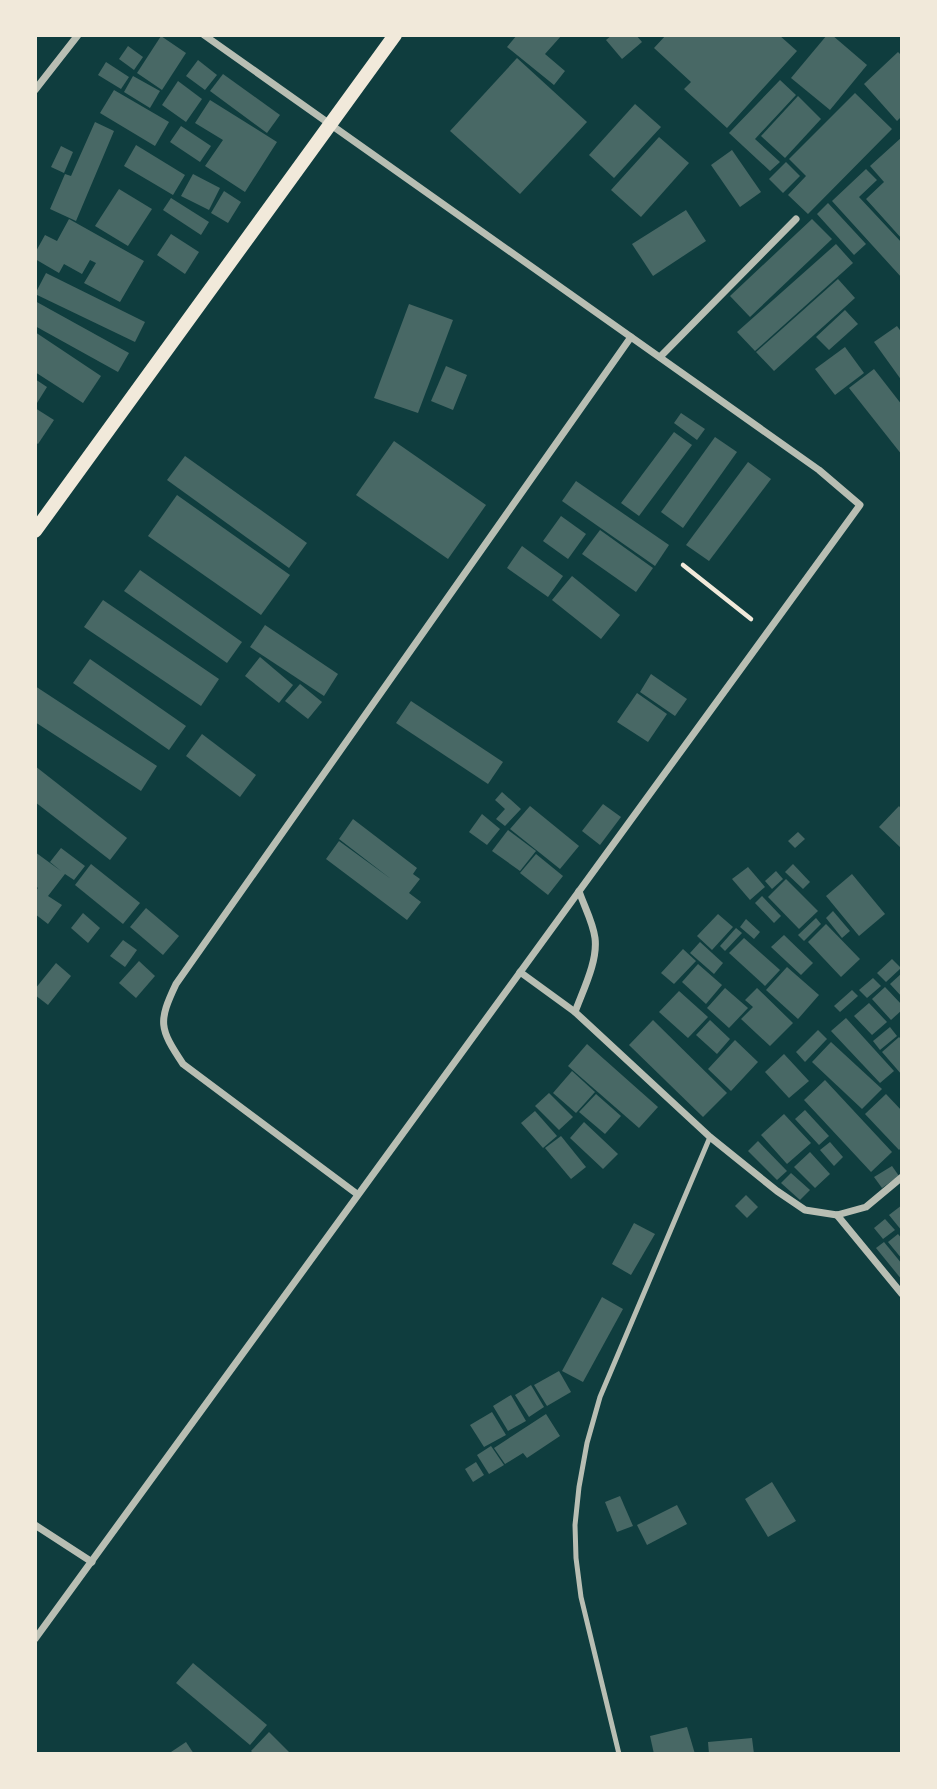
<svg xmlns="http://www.w3.org/2000/svg" width="937" height="1789" font-family="'Public Sans',sans-serif">
<style>
.building{fill:#486865}
.lines{fill:none;stroke-linecap:round;stroke-linejoin:round}
.path{stroke:#f1e9da;stroke-width:4.5}
.service{stroke:#b8beb3;stroke-width:5}
.minor{stroke:#b8beb3;stroke-width:7}
.secondary{stroke:#f1e9da;stroke-width:14}
</style>
<rect width="100%" height="100%" fill="#0f3d3e"/>
<g class="building">
<path d="M517,35H562L545,54L565,71L554,85L507,47Z"/>
<path d="M612,35H636L642,42L622,59L606,40Z"/>
<path d="M666,35H779L797,51L727,128L684,89L691,82L654,48Z"/>
<path d="M827,35H832L867,65L830,110L791,78Z"/>
<path d="M161,36L186,53L162,90L137,73Z"/>
<path d="M128,46L143,57L134,70L119,59Z"/>
<path d="M898,52L902,56V116L897,121L864,84Z"/>
<path d="M517,58L587,122L520,194L450,131Z"/>
<path d="M198,60L217,75L205,90L186,76Z"/>
<path d="M106,62L129,77L121,89L98,75Z"/>
<path d="M223,74L280,115L267,133L210,91Z"/>
<path d="M133,76L160,91L150,108L124,92Z"/>
<path d="M780,80L796,95L755,139L780,162L770,171L729,133Z"/>
<path d="M178,81L202,99L186,122L162,105Z"/>
<path d="M114,90L169,122L155,146L100,113Z"/>
<path d="M855,93L892,129L808,214L788,195L806,176L789,159Z"/>
<path d="M798,96L821,119L785,158L761,136Z"/>
<path d="M210,100L277,142L245,192L205,166L223,140L195,123Z"/>
<path d="M635,104L661,127L614,178L589,155Z"/>
<path d="M95,122L114,131L76,221L50,209L65,174L71,176Z"/>
<path d="M181,126L211,146L200,162L170,142Z"/>
<path d="M659,137L689,163L641,217L611,190Z"/>
<path d="M902,137V239L866,199L884,182L870,166Z"/>
<path d="M136,145L185,175L173,195L124,166Z"/>
<path d="M61,146L73,152L64,173L51,167Z"/>
<path d="M732,150L761,192L740,207L711,165Z"/>
<path d="M786,162L800,176L783,193L769,179Z"/>
<path d="M866,169L877,180L859,197L902,243V278L832,201Z"/>
<path d="M193,174L220,188L209,210L181,196Z"/>
<path d="M119,189L152,209L128,246L95,226Z"/>
<path d="M224,191L241,202L228,223L211,213Z"/>
<path d="M171,198L209,222L201,235L163,210Z"/>
<path d="M828,203L866,244L854,255L817,214Z"/>
<path d="M686,210L706,241L653,276L632,244Z"/>
<path d="M69,219L144,261L120,302L84,283L96,263L90,260L82,274L64,264L59,273L35,259V253L45,235L57,241Z"/>
<path d="M812,219L832,239L750,317L730,296Z"/>
<path d="M171,234L199,252L185,274L157,255Z"/>
<path d="M836,244L853,263L755,351L737,332Z"/>
<path d="M46,273L145,322L135,342L35,294Z"/>
<path d="M838,279L855,298L774,371L756,352Z"/>
<path d="M35,301L129,353L118,372L35,326Z"/>
<path d="M409,304L453,320L418,413L374,398Z"/>
<path d="M845,310L858,324L829,350L816,337Z"/>
<path d="M897,326L902,333V381L874,342Z"/>
<path d="M35,332L101,376L83,403L35,372Z"/>
<path d="M845,347L864,373L835,395L815,369Z"/>
<path d="M446,366L467,375L453,410L431,401Z"/>
<path d="M874,369L902,405V455L849,388Z"/>
<path d="M35,379L47,387L37,403L35,402Z"/>
<path d="M35,408L54,420L38,444L35,442Z"/>
<path d="M681,413L705,429L697,440L674,423Z"/>
<path d="M674,432L692,445L639,516L621,503Z"/>
<path d="M715,437L737,452L683,528L661,512Z"/>
<path d="M394,441L486,505L448,559L356,495Z"/>
<path d="M185,456L307,543L289,568L167,480Z"/>
<path d="M748,462L771,479L709,561L686,545Z"/>
<path d="M576,481L669,545L655,566L562,501Z"/>
<path d="M177,495L290,575L261,615L148,536Z"/>
<path d="M561,516L586,534L568,559L543,541Z"/>
<path d="M600,530L653,568L636,592L582,554Z"/>
<path d="M522,546L563,576L548,597L507,568Z"/>
<path d="M140,570L242,642L227,663L124,591Z"/>
<path d="M572,576L620,615L601,639L552,600Z"/>
<path d="M103,600L219,679L201,706L84,627Z"/>
<path d="M265,625L338,674L324,696L250,647Z"/>
<path d="M260,657L293,685L279,703L245,676Z"/>
<path d="M90,659L186,726L169,750L73,683Z"/>
<path d="M651,674L687,699L675,716L640,692Z"/>
<path d="M300,684L322,702L308,719L285,701Z"/>
<path d="M35,686L157,766L141,791L35,722Z"/>
<path d="M637,693L667,714L648,742L617,722Z"/>
<path d="M411,701L503,762L488,784L396,723Z"/>
<path d="M202,734L256,775L240,797L186,756Z"/>
<path d="M35,766L127,838L110,860L35,802Z"/>
<path d="M502,792L521,809L505,826L496,819L505,809L495,800Z"/>
<path d="M603,804L621,817L600,845L582,831Z"/>
<path d="M530,806L579,846L560,869L510,829Z"/>
<path d="M899,806L902,810V849L879,827Z"/>
<path d="M482,814L500,829L487,845L469,832Z"/>
<path d="M353,819L417,868L413,874L420,879L409,893L421,902L407,920L326,859L339,841L391,879L339,839Z"/>
<path d="M508,830L536,851L520,871L492,851Z"/>
<path d="M798,832L805,839L795,848L788,841Z"/>
<path d="M61,848L85,866L74,880L65,874L48,896L62,905L48,924L35,914V892L38,888L35,885V852L61,871L50,862Z"/>
<path d="M536,854L563,876L548,895L520,873Z"/>
<path d="M91,864L140,903L123,924L75,885Z"/>
<path d="M793,864L810,882L803,889L785,872Z"/>
<path d="M748,867L765,887L750,900L732,879Z"/>
<path d="M776,871L783,879L772,889L765,881Z"/>
<path d="M852,874L885,914L859,936L826,896Z"/>
<path d="M786,879L818,911L799,929L768,897Z"/>
<path d="M762,896L781,916L774,923L755,903Z"/>
<path d="M146,908L179,936L163,955L130,927Z"/>
<path d="M833,911L850,931L842,938L826,918Z"/>
<path d="M83,913L100,928L88,943L71,928Z"/>
<path d="M718,914L733,927L712,950L697,936Z"/>
<path d="M816,918L821,924L804,941L798,935Z"/>
<path d="M746,919L760,932L754,939L740,927Z"/>
<path d="M826,924L860,959L841,977L808,942Z"/>
<path d="M736,928L742,933L725,951L720,946Z"/>
<path d="M784,935L813,963L801,975L771,947Z"/>
<path d="M744,938L780,970L765,986L729,953Z"/>
<path d="M123,940L137,950L125,967L110,956Z"/>
<path d="M700,942L723,963L714,974L690,953Z"/>
<path d="M683,949L696,961L674,984L661,973Z"/>
<path d="M892,959L901,968L886,982L877,973Z"/>
<path d="M139,961L155,976L136,998L119,983Z"/>
<path d="M56,963L71,976L48,1005L35,995V989Z"/>
<path d="M698,964L722,985L706,1004L682,982Z"/>
<path d="M787,967L819,995L798,1019L766,990Z"/>
<path d="M902,973V997L890,984Z"/>
<path d="M873,978L881,986L867,998L859,990Z"/>
<path d="M885,987L902,1005V1010L891,1020L872,999Z"/>
<path d="M725,988L748,1008L729,1028L707,1008Z"/>
<path d="M757,988L793,1023L770,1046L741,1019L753,1007L745,1000Z"/>
<path d="M852,990L858,996L840,1012L834,1006Z"/>
<path d="M679,991L708,1017L688,1038L659,1012Z"/>
<path d="M869,1003L887,1022L872,1035L854,1016Z"/>
<path d="M846,1018L894,1071L880,1083L831,1031Z"/>
<path d="M653,1020L727,1093L703,1117L629,1045Z"/>
<path d="M710,1020L730,1039L717,1054L696,1035Z"/>
<path d="M890,1027L897,1036L880,1050L873,1041Z"/>
<path d="M818,1030L827,1039L805,1062L796,1052Z"/>
<path d="M899,1037L902,1040V1075L882,1052Z"/>
<path d="M735,1040L758,1062L731,1091L708,1069Z"/>
<path d="M831,1042L882,1089L862,1109L812,1062Z"/>
<path d="M587,1044L658,1107L639,1128L568,1066Z"/>
<path d="M784,1054L809,1081L789,1098L765,1072Z"/>
<path d="M572,1071L595,1092L576,1113L553,1093Z"/>
<path d="M825,1080L892,1152L871,1172L804,1100Z"/>
<path d="M549,1093L573,1117L559,1130L535,1106Z"/>
<path d="M596,1094L621,1116L605,1134L579,1112Z"/>
<path d="M886,1094L902,1111V1147L899,1150L865,1114Z"/>
<path d="M805,1110L829,1136L819,1145L795,1119Z"/>
<path d="M535,1111L557,1136L543,1148L521,1123Z"/>
<path d="M784,1114L811,1143L787,1164L761,1135Z"/>
<path d="M584,1122L618,1154L603,1169L570,1138Z"/>
<path d="M561,1136L586,1167L571,1179L545,1148Z"/>
<path d="M758,1141L787,1171L777,1180L748,1151Z"/>
<path d="M830,1142L843,1157L834,1166L820,1150Z"/>
<path d="M810,1152L830,1174L815,1188L794,1167Z"/>
<path d="M892,1166L899,1176L882,1188L874,1177Z"/>
<path d="M791,1173L810,1190L800,1200L781,1183Z"/>
<path d="M746,1195L758,1207L747,1218L735,1206Z"/>
<path d="M902,1205V1231L889,1215Z"/>
<path d="M885,1219L895,1230L883,1239L874,1228Z"/>
<path d="M634,1223L655,1234L631,1275L612,1264Z"/>
<path d="M898,1234L902,1239V1259L888,1242Z"/>
<path d="M884,1242L902,1264V1280L876,1248Z"/>
<path d="M602,1297L623,1309L583,1382L562,1371Z"/>
<path d="M559,1371L571,1392L547,1406L534,1385Z"/>
<path d="M531,1385L544,1407L529,1417L515,1395Z"/>
<path d="M511,1395L526,1421L508,1431L493,1406Z"/>
<path d="M492,1412L506,1435L484,1447L470,1425Z"/>
<path d="M546,1414L560,1436L527,1458L523,1453L505,1464L494,1448Z"/>
<path d="M491,1446L504,1465L489,1474L477,1455Z"/>
<path d="M476,1462L484,1475L473,1482L465,1469Z"/>
<path d="M772,1482L796,1521L768,1537L745,1499Z"/>
<path d="M620,1496L633,1526L617,1532L605,1502Z"/>
<path d="M677,1505L687,1524L647,1545L637,1525Z"/>
<path d="M193,1663L267,1725L250,1745L176,1683Z"/>
<path d="M687,1727L695,1754H654L650,1736Z"/>
<path d="M269,1732L291,1754H254L251,1751Z"/>
<path d="M752,1738L754,1754H709L708,1742Z"/>
<path d="M186,1742L194,1754H168Z"/>
</g>
<g class="lines">
<path class="path" d="M683,565L751,619"/>
<path class="service" d="M619,1754L581,1597L576,1558L575,1525L579,1487L587,1443L600,1397L710,1137"/>
<g class="minor">
<path d="M35,90L78,35"/>
<path d="M660,357L796,219"/>
<path d="M579,891C584,906 593,922 595,938C598,961 583,990 575,1012L710,1137L777,1191L805,1210L837,1215L866,1207L902,1177"/>
<path d="M520,972L575,1012"/>
<path d="M357,1194L183,1064C159,1028 158,1022 176,984L631,337"/>
<path d="M837,1215L902,1294"/>
<path d="M35,1525L92,1562"/>
<path d="M35,1639L860,505L819,470L204,35"/>
</g>
<path class="secondary" d="M35,531L395,35"/>
</g>
<rect width="937" height="1789" fill="none" stroke="#f1e9da" stroke-width="74"/>
</svg>
